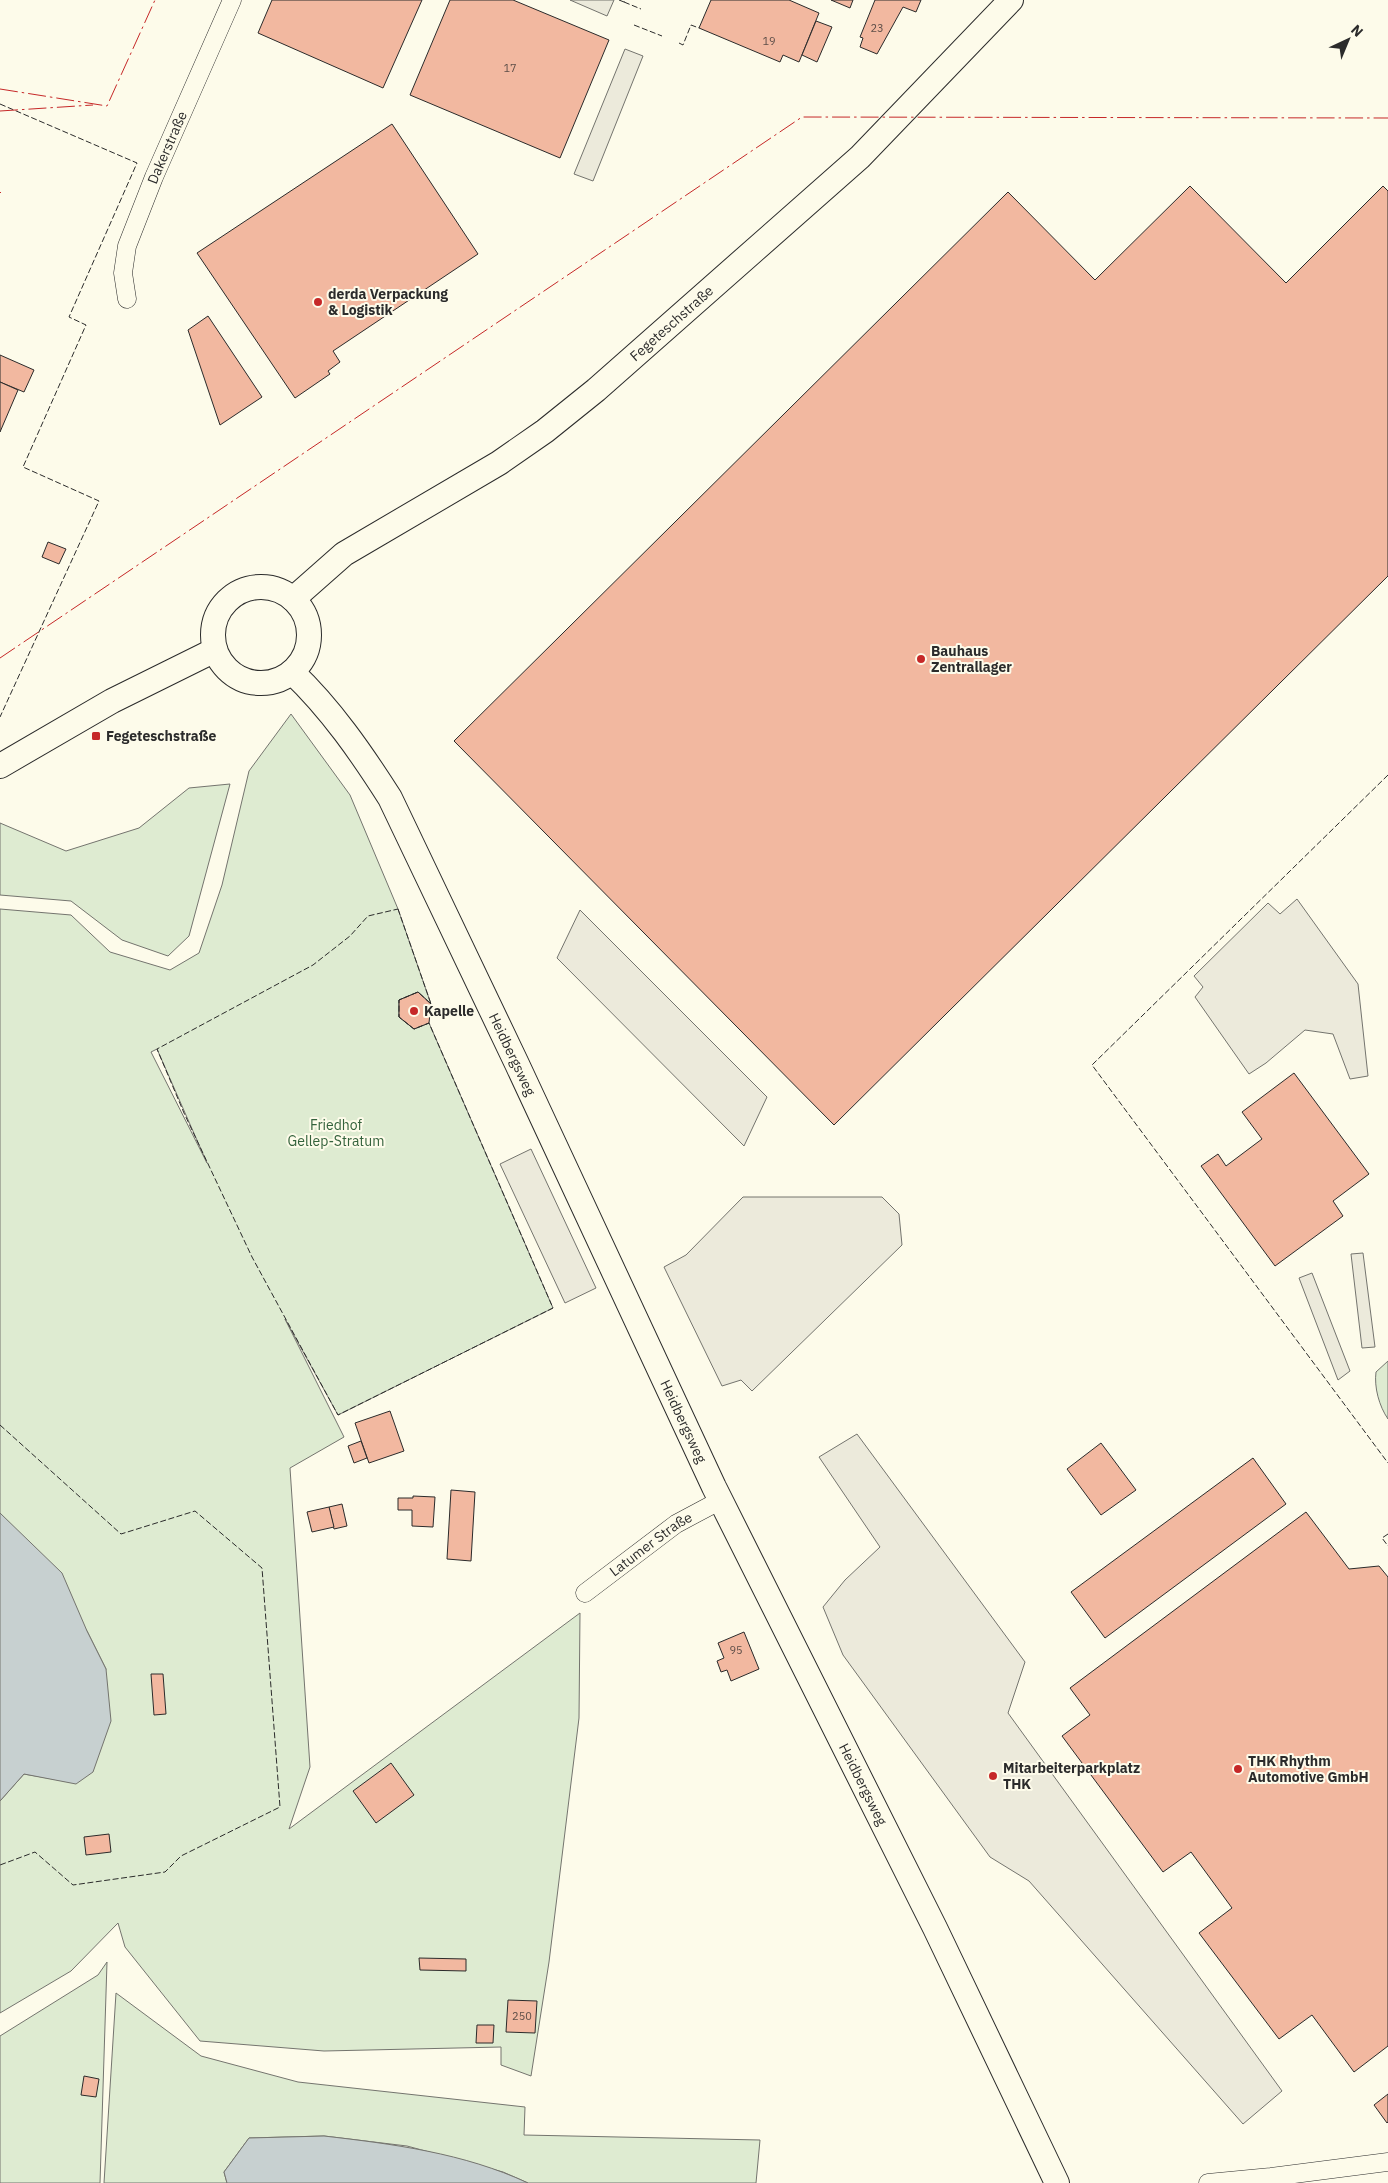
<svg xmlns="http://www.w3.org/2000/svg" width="1388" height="2183" font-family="'IBM Plex Sans',sans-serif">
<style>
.green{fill:#deebd1;stroke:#74746e;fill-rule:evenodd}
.parking{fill:#eceadb;stroke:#74746e}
.water{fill:#c7d0d0;stroke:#74746e}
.building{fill:#f2b8a0;stroke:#2b2b2b}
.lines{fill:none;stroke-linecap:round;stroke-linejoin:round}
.street-casing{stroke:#2b2b2b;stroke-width:19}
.secondary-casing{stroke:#2b2b2b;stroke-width:26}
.street{stroke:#fdfbea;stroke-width:18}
.secondary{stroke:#fdfbea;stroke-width:24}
.fence{stroke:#2b2b2b;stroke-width:1;stroke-dasharray:6 2.5;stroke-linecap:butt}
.power{stroke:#c62828;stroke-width:1;stroke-dasharray:18 4 2.5 4;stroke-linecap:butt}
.poi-dot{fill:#c62828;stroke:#fdfbea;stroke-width:2}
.labels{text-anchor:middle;stroke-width:4;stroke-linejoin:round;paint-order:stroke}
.number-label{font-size:11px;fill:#5d4e48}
.street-label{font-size:14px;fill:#2b2b2b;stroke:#fdfbea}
.poi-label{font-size:14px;font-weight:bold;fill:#2b2b2b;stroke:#fdfbea;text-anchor:start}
.park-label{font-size:14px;fill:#34623c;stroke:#fdfbea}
</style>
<rect width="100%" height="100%" fill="#fdfbea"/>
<g class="green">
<path d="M291,714L350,795L398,909L431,1004L418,992L399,1000V1017L414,1029L429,1023L553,1308L338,1415L285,1319L344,1437L290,1468L310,1767L289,1829L580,1613L579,1718L549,1962L531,2076L501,2065V2047L324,2051L200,2041L125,1947L118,1923L71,1971L0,2013V1801L24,1774L76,1783L106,1669L87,1631L0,1514V909L71,915L110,952L170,970L199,953L222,885L249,771ZM157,1049L207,1163L151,1052Z"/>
<path d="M230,784L189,936L168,956L122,940L71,901L0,895V823L66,851L139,828L189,788Z"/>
<path d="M1388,1361V1419C1379,1406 1374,1387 1376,1372Z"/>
<path d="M107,1962L100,2183H0V2036L98,1975Z"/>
<path d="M116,1993L201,2056L298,2082L525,2107L524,2135L760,2140L756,2183H528L503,2172L407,2146L324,2136L249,2138L224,2172L227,2183H104Z"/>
</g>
<g class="parking">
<path d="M570,0H614L607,16Z"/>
<path d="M625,49L643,56L593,181L574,174Z"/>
<path d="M1297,899L1358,984L1368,1076L1350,1079L1333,1034L1305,1030L1266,1063L1249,1074L1195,997L1203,987L1194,976L1268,903L1280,914Z"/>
<path d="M580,910L767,1097L744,1146L557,958Z"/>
<path d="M531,1149L596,1288L565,1303L500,1164Z"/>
<path d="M743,1197H882L899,1214L902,1245L752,1391L741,1380L722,1386L664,1267L686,1255Z"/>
<path d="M1363,1253L1375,1347L1362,1348L1351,1254Z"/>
<path d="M1312,1273L1350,1371L1338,1380L1299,1278Z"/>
<path d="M857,1434L1025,1662L1008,1713L1282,2091L1243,2124L1029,1881L990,1857L843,1655L823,1607L845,1580L880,1547L819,1457Z"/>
</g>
<g class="water">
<path d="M0,1513L62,1573L87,1631L106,1669L111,1721L93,1772L76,1784L24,1774L0,1801Z"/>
<path d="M324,2136C393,2144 464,2153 528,2183H227L224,2172L249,2138Z"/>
</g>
<g class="building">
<path d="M272,0H422L383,88L258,33Z"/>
<path d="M450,0H513L609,40L560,158L410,95Z"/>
<path d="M711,0H789L819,13L799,62L783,55L780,62L699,28Z"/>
<path d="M831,0H853L850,8Z"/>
<path d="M875,0H921L916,12L903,7L877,54L860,47L863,38L860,37Z"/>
<path d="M816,21L832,27L817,62L802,55Z"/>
<path d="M392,124L478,254L333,351L340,362L328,371L330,374L295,398L197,253Z"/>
<path d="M1190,186L1286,283L1383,186L1388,191V576L834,1125L454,741L1008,192L1095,280Z"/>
<path d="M208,316L262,397L220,425L188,330Z"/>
<path d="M0,355L34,370L24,392L0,382Z"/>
<path d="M0,382L18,390L0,432Z"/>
<path d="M48,542L66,549L59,564L42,557Z"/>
<path d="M418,992L431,1004L429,1023L414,1029L399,1017V1000Z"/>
<path d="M1294,1073L1369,1174L1333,1201L1343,1216L1275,1266L1201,1166L1218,1154L1226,1166L1262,1139L1242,1112Z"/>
<path d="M390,1411L404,1451L369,1463L355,1423Z"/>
<path d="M361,1441L367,1458L354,1463L348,1446Z"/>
<path d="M1101,1443L1136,1490L1101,1515L1067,1469Z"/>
<path d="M1253,1458L1286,1504L1105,1638L1071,1592Z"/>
<path d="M451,1490L475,1492L471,1561L447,1559Z"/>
<path d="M413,1496L435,1497L433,1527L412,1526V1510H398V1498H413Z"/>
<path d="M342,1504L347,1526L334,1529L329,1507Z"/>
<path d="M329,1507L334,1527L312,1532L307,1512Z"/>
<path d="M1306,1512L1349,1569L1379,1566L1388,1577V2046L1354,2072L1312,2015L1279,2039L1199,1933L1232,1908L1191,1852L1163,1872L1062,1736L1090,1715L1070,1688Z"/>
<path d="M744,1632L759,1669L731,1681L727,1670L721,1672L717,1661L724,1658L718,1643Z"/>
<path d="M151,1674H163L166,1714L154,1715Z"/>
<path d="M391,1763L414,1795L376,1823L353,1791Z"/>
<path d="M109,1834L111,1852L86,1855L84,1837Z"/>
<path d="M419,1958L466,1959V1971L420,1970Z"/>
<path d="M508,2000L537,2001L535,2033L506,2032Z"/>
<path d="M477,2025H494L493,2043H476Z"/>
<path d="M84,2076L99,2079L96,2097L81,2095Z"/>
<path d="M1388,2094V2122L1387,2123L1374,2105Z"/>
</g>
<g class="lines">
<defs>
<g id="street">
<path id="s1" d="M127,299L123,273L127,246L154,177L232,0"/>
<path id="s2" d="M585,1593L676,1524L721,1500"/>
<path d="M1208,2183L1271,2177L1388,2162"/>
</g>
<g id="secondary">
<circle cx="261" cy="635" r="48"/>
<path id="s3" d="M293,599L344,554L499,463L545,431L596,390L860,157L1011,0"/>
<path id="s4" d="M292,672C331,709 362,754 390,798L517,1064L714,1487L935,1928L1057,2183"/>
<path d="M0,766L112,701L215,650"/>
</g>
</defs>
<use href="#street" class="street-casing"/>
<use href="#secondary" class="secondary-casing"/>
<use href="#street" class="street"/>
<use href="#secondary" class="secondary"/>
<g class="fence">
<path d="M619,0L624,2L625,0"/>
<path d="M624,2L641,9"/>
<path d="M634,25L662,36"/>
<path d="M679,43L683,45L691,25L699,28"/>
<path d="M0,104L137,163L69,317L86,325L23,467L99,501L0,717"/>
<path d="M1388,775L1092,1065L1388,1463"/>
<path d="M398,909L431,1004L418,992L399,1000V1017L414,1029L429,1023L553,1308L338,1415L252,1257L184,1113L157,1049L313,965L350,936L368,916Z"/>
<path d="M0,1425L121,1534L195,1511L262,1568L280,1807L181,1856L165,1872L73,1885L35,1852L0,1865"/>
<path d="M1388,1534L1382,1538L1388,1546"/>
</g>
<g class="power">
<path d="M0,89L107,106L155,0"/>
<path d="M0,111L93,105"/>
<path d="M0,192L1,193"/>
<path d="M0,658L802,117L1388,118"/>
</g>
</g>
<g class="poi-dot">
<circle cx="318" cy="302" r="5"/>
<circle cx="921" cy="659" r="5"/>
<rect x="91" y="731" width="10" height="10" rx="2.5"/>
<circle cx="414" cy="1011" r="5"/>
<circle cx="1238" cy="1769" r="5"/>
<circle cx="993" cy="1776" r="5"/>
</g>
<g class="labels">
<g class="number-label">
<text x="877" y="32">23</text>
<text x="769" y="45">19</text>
<text x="510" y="72">17</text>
<text x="736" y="1654">95</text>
<text x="522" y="2020">250</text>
</g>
<g class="street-label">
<text dy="5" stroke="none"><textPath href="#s1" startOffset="160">Dakerstraße</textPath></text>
<text dy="5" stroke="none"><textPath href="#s3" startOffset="470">Fegeteschstraße</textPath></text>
<text dy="5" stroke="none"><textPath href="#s4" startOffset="444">Heidbergsweg</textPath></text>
<text dy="5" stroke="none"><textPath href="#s4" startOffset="849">Heidbergsweg</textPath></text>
<text dy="5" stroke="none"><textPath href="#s2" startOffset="82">Latumer Straße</textPath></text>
<text dy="5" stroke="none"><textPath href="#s4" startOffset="1254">Heidbergsweg</textPath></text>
</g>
<g class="poi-label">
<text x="328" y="299">derda Verpackung<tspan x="328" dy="16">&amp; Logistik</tspan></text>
<text x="931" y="656">Bauhaus<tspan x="931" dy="16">Zentrallager</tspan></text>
<text x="106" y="741">Fegeteschstraße</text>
<text x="424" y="1016">Kapelle</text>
<text x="1248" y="1766">THK Rhythm<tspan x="1248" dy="16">Automotive GmbH</tspan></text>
<text x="1003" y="1773">Mitarbeiterparkplatz<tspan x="1003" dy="16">THK</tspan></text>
</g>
<g class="park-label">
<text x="336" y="1130">Friedhof<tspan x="336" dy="16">Gellep-Stratum</tspan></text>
</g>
</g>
<g transform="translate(1348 40) rotate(44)" stroke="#fdfbea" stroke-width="4" paint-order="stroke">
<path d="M0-4L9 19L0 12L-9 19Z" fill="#2b2b2b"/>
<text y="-8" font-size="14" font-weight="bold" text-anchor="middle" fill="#2b2b2b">N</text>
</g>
</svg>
